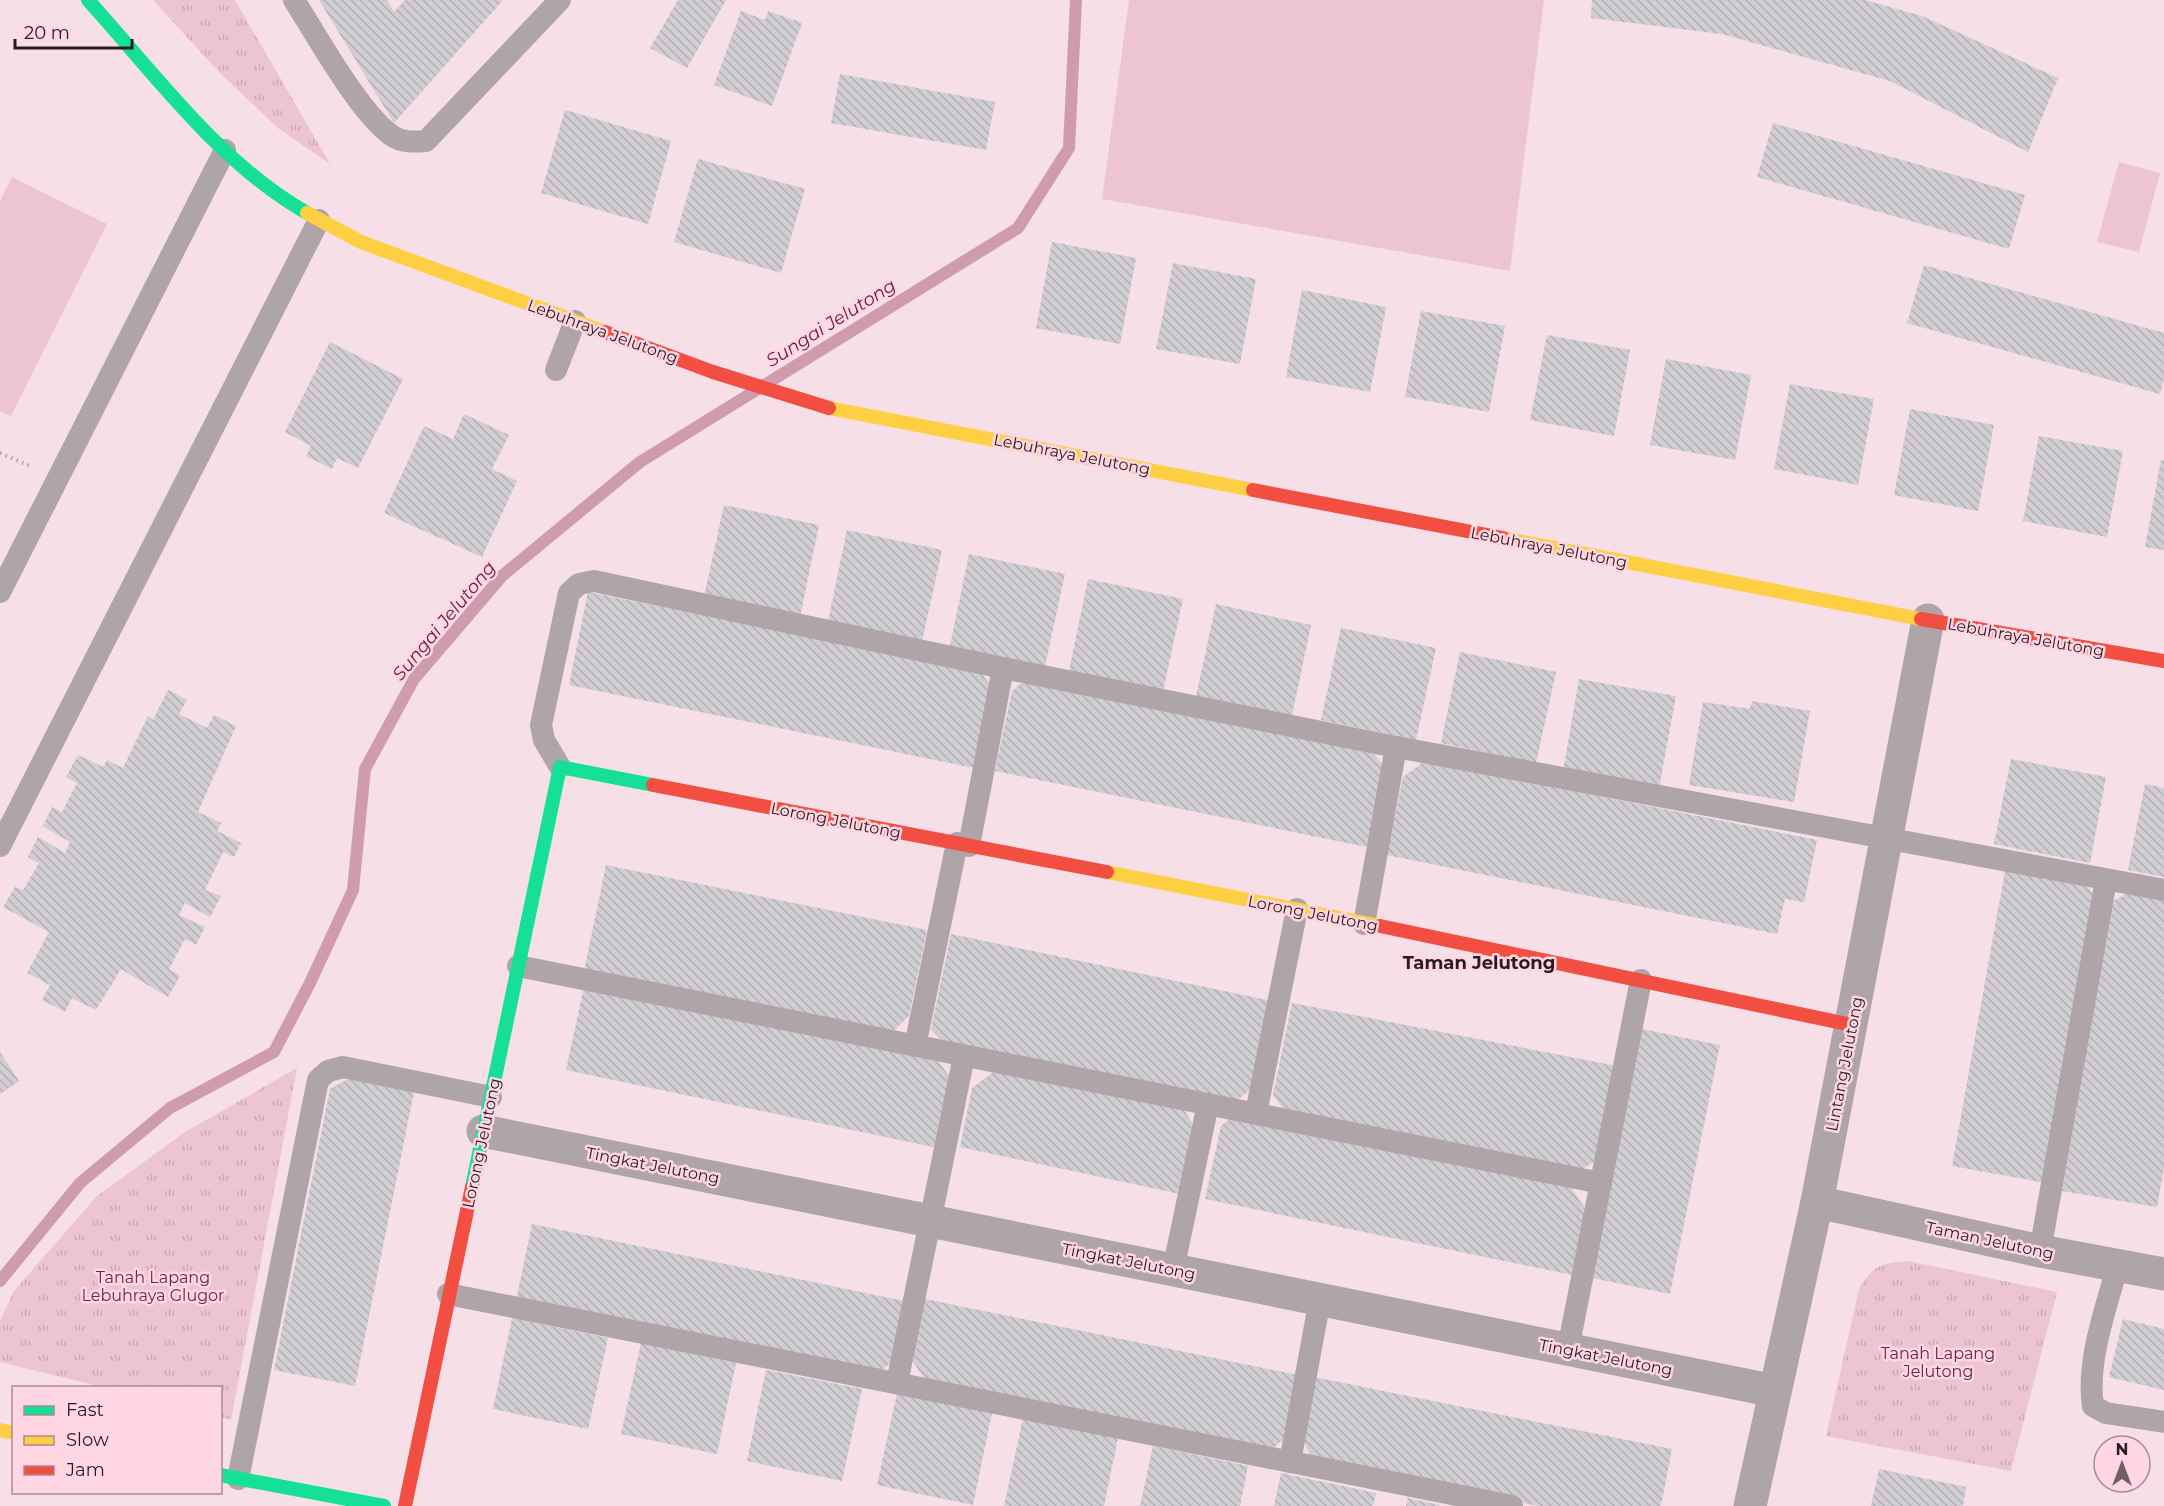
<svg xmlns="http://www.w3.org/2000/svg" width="2164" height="1506" font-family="Montserrat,sans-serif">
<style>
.grass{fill:url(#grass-tufts)}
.garden{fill:#edc5d2}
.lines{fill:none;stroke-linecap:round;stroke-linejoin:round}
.stream{stroke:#ce9cad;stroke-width:12}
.building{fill:url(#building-back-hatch)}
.path{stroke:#afa3a7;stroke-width:4;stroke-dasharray:1.5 4.5;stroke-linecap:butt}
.lane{stroke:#afa4a7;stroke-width:22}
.street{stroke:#afa4a7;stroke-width:33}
.fast{stroke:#16e098;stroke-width:14}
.slow{stroke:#ffcf43;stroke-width:14}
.jam{stroke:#f24e42;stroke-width:14}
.labels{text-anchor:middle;stroke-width:5;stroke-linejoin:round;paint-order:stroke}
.street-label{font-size:16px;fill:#291b1f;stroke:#ffd6e2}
.park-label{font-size:16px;fill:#6f2543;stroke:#ffd6e2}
.water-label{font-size:18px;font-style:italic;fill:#651c3b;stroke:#ffd6e2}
.neighbourhood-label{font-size:18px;font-weight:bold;fill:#291b1f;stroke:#ffd6e2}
</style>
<defs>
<pattern id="grass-tufts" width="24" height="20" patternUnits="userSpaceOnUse" patternTransform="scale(1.5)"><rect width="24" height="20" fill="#edc5d2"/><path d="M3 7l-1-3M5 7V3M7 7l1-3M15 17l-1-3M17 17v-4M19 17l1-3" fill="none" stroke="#cba9b4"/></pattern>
<pattern id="building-back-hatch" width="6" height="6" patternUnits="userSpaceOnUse" patternTransform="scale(1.5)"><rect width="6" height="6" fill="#d0cdd3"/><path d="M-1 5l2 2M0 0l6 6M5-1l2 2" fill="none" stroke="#b3afb5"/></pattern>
</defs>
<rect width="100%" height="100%" fill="#f6dfe6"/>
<g class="grass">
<path d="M153,0H235L330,164L279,129L219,72Z"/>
<path d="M297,1068L231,1420L221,1417L220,1388L102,1387L0,1362V1321L14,1291L96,1197L185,1132Z"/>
<path d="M1908,1261L2057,1292L2011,1471L1826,1436L1859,1289C1872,1266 1881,1263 1908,1261Z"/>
</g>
<g class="garden">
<path d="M1129,0H1544L1510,271L1102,199Z"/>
<path d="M2119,162L2160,173L2139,252L2097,242Z"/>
<path d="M12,177L107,224L11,416L0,411V201Z"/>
</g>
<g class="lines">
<path class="stream" d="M0,1281L80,1183L170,1108L274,1052L310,983L353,890L365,769L414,679L502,576L640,462L1018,228L1069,148L1076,0"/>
</g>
<g class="building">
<path d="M319,0H387L394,12L405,0H503L394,123Z"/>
<path d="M678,0H726L687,68L650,48Z"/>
<path d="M1592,0H1865L1922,16L2058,78L2028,152L1890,81L1722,34L1591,18Z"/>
<path d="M741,11L765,20L768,11L802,23L772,106L714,85Z"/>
<path d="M840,74L995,102L986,150L831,123Z"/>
<path d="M565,110L671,141L648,224L541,193Z"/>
<path d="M1773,123L2025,195L2009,249L1757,177Z"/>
<path d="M698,159L805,189L781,273L674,242Z"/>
<path d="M1052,242L1136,258L1120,344L1036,328Z"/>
<path d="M1173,263L1256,279L1240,364L1156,349Z"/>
<path d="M1924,265L2164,333V379L2160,394L1907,323Z"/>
<path d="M1302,290L1386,307L1370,392L1286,377Z"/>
<path d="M1421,311L1505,326L1489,412L1405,397Z"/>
<path d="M1547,335L1630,350L1614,436L1530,420Z"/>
<path d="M330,342L403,379L358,468L337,458L332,469L306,456L311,446L285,432Z"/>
<path d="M1666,359L1751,375L1735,460L1650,445Z"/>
<path d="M1790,384L1874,399L1858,485L1774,469Z"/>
<path d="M1910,409L1994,425L1978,511L1894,495Z"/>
<path d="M464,414L509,435L492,469L517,481L482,557L384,513L424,426L453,439Z"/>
<path d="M2039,436L2123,451L2107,537L2023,521Z"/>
<path d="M2161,460L2164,461V550L2145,547Z"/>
<path d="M724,505L819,525L800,617L704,597Z"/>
<path d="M847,530L942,550L922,642L828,622Z"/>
<path d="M969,554L1065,574L1045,666L950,646Z"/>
<path d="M1088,579L1183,599L1163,691L1069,671Z"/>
<path d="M588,592L980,671L991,686L974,768L569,685Z"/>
<path d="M1216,604L1311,625L1292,716L1196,696Z"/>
<path d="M1341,628L1436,648L1416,740L1321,720Z"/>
<path d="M1460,652L1556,672L1536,763L1441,743Z"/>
<path d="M1579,679L1676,696L1659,788L1563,771Z"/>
<path d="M1025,680L1373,752L1383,766L1367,847L995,771L1012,691Z"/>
<path d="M168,690L187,700L179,714L207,728L214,715L236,726L198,812L221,823L217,831L241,843L234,857L223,852L205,890L221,896L210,917L185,903L179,915L205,927L196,945L185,939L169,969L180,976L168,997L121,969L96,1010L72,998L65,1012L42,1000L50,985L27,973L49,932L3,907L15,887L23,890L39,863L28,857L38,837L65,853L70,842L43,826L52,807L62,812L77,783L66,777L78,755L103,767L107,760L123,768L148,716L153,720Z"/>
<path d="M1752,701L1810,711L1794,802L1689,785L1703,702L1750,709Z"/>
<path d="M2011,759L2106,777L2090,863L1994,844Z"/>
<path d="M1425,761L1817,840L1804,902L1785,899L1777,934L1387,855L1403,777Z"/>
<path d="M2145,784L2164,788V877L2128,870Z"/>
<path d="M606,865L927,930L909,1016L891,1033L584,971Z"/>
<path d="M2005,871L2086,885L2097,898L2046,1183L1952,1166Z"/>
<path d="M2129,892L2164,898V1168L2157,1207L2062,1191L2112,902Z"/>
<path d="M951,934L1272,1001L1254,1087L1234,1102L942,1041L931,1029Z"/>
<path d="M584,987L938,1061L952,1080L938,1148L566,1070Z"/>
<path d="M1292,1003L1617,1066L1599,1158L1577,1173L1285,1111L1273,1095Z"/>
<path d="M1642,1029L1720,1045L1670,1294L1592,1278Z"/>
<path d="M0,1052L19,1081L0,1094Z"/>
<path d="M996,1070L1183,1108L1194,1126L1180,1194L960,1147L972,1088Z"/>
<path d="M348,1079L414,1092L355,1386L274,1370L330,1089Z"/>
<path d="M1234,1116L1569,1184L1586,1210L1572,1275L1205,1199L1221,1126Z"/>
<path d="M532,1224L904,1301L891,1363L875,1375L516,1301Z"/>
<path d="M925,1299L1298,1375L1285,1438L1272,1449L927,1383L912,1360Z"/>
<path d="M512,1318L608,1338L588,1429L493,1409Z"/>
<path d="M2123,1319L2164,1329V1390L2109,1377Z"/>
<path d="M641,1343L736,1363L717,1454L621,1434Z"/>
<path d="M766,1370L862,1389L842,1481L747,1461Z"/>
<path d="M1314,1377L1672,1449L1661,1506H1538L1313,1461L1301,1436Z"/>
<path d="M897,1393L992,1413L973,1505L877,1485Z"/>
<path d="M1023,1418L1118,1438L1104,1506H1004Z"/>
<path d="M1153,1446L1248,1466L1240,1506H1140Z"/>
<path d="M1879,1469L1966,1487L1963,1506H1871Z"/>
<path d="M1281,1473L1376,1493L1373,1506H1274Z"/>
<path d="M1408,1498L1440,1505V1506H1406Z"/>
</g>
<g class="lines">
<path class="path" d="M0,453L30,466"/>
<g class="lane">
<path d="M294,0C317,36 359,112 391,135C402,143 414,142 426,141L560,0"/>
<path d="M556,370L575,321"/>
<path d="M0,592L225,150"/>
<path d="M560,767L544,740L541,725L569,593L579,584L594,581L1003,668L1396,747L2164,890"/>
<path d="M0,846L319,220"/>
<path d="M969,846L1003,668"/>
<path d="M1364,924L1396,747"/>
<path d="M518,966L1601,1183"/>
<path d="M915,1046L957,843"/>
<path d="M1256,1113L1297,909"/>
<path d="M2040,1251L2106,880"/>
<path d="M2118,1265C2106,1307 2086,1363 2093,1406L2106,1413L2164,1422"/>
<path d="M1173,1270L1208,1104"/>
<path d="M448,1294L1512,1506"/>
<path d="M1568,1349L1641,980"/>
<path d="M897,1383L964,1056"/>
<path d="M1290,1462L1320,1299"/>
<path d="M238,1479L318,1080L328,1071L343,1067L491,1097"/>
</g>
<g class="street">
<path d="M483,1131L1775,1391"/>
<path d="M1817,1202L2040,1251L2164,1274"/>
<path d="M1750,1506L1817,1202L1928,620"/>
</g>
<g class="fast">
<path d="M88,0C155,74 219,163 307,213"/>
<path d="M472,1187L560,767L653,785"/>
<path d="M220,1475L384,1506"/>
</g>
<g class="slow">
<path d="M307,213L361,242L605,332"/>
<path d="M829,408L1253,490"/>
<path d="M1503,538L1921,619"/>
<path d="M1107,872L1380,926"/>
<path d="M0,1430L14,1433"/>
</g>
<g class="jam">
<path d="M605,332L713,372L829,408"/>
<path d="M1253,490L1503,538"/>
<path d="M1921,619L2164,661"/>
<path d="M653,785L1107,872"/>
<path d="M1380,926L1852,1025"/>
<path d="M405,1506L472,1187"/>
</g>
</g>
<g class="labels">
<g class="street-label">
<text transform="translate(603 331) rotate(20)" y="6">Lebuhraya Jelutong</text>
<text transform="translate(1072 454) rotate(11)" y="6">Lebuhraya Jelutong</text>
<text transform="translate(1549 547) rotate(11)" y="6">Lebuhraya Jelutong</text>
<text transform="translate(2026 637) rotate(10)" y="6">Lebuhraya Jelutong</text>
<text transform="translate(836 820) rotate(11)" y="6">Lorong Jelutong</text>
<text transform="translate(1313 913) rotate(11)" y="6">Lorong Jelutong</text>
<text transform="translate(1844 1064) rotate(-79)" y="6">Lintang Jelutong</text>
<text transform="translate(481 1143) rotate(-78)" y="6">Lorong Jelutong</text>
<text transform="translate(653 1165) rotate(11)" y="6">Tingkat Jelutong</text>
<text transform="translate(1990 1240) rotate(12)" y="6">Taman Jelutong</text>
<text transform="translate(1129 1261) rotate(11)" y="6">Tingkat Jelutong</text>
<text transform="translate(1606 1357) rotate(11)" y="6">Tingkat Jelutong</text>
</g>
<g class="park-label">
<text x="153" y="1283">Tanah Lapang<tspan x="153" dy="18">Lebuhraya Glugor</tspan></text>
<text x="1938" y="1359">Tanah Lapang<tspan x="1938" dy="18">Jelutong</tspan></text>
</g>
<g class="water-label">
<text transform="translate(831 323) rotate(-32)" y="6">Sungai Jelutong</text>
<text transform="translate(444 621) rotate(-50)" y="6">Sungai Jelutong</text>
</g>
<g class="neighbourhood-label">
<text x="1479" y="969">Taman Jelutong</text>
</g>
</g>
<rect x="12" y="1386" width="210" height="108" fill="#ffd6e2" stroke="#a98b94" stroke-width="1.5"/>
<rect x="24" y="1406" width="30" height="9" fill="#16e098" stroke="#a98b94" stroke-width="1.5"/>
<text x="66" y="1416" font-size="18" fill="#291b1f">Fast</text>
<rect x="24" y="1436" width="30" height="9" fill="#ffcf43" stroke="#a98b94" stroke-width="1.5"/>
<text x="66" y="1446" font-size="18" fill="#291b1f">Slow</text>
<rect x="24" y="1466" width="30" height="9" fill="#f24e42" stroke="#a98b94" stroke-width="1.5"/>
<text x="66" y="1476" font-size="18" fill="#291b1f">Jam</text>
<g transform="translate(2122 1464)"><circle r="28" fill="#ffd6e2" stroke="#a98b94" stroke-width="1.5"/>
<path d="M0-4.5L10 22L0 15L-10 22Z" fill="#716065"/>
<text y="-9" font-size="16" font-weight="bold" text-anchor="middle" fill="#291b1f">N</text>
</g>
<path d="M15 39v9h117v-9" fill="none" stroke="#291b1f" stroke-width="3"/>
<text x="24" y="39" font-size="18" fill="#291b1f" stroke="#ffd6e2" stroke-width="4.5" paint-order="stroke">20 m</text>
</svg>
